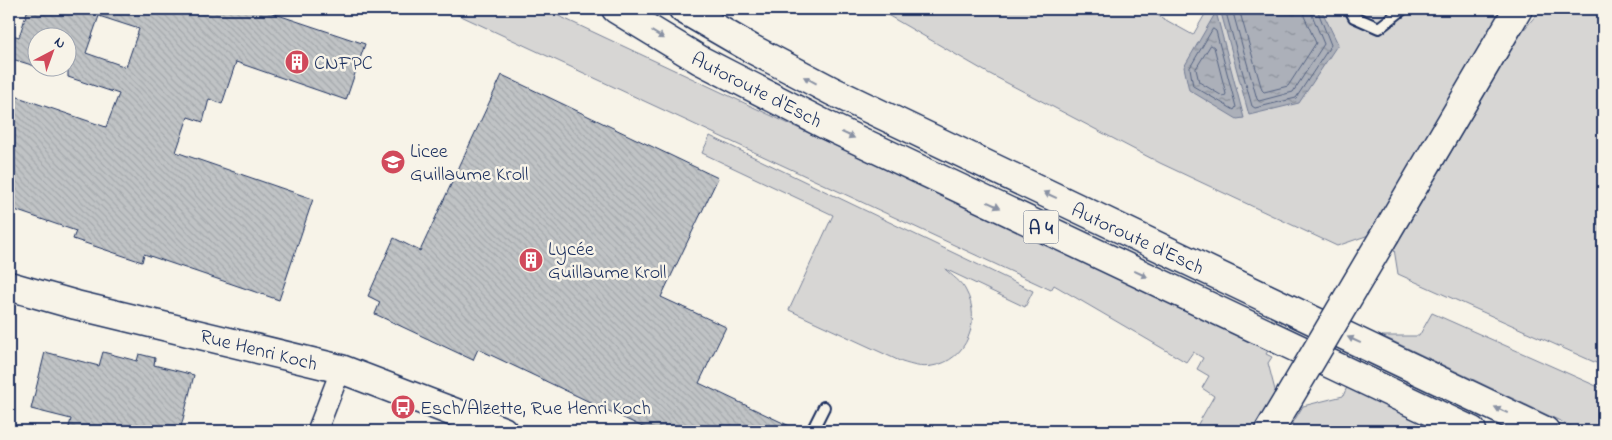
<svg xmlns="http://www.w3.org/2000/svg" width="1612" height="440" font-family="'Indie Flower',sans-serif">
<style>
.grass{fill:#d7d6d4;stroke:#798299}
.water{fill:url(#water-ripples);stroke:#727c95}
.lines{fill:none;stroke-linecap:round;stroke-linejoin:round}
.shore{stroke:#556382;stroke-width:1}
.building{fill:url(#building-back-hatch);stroke:#1b2f5e;fill-rule:evenodd}
.lane-casing{stroke:#1b2f5e;stroke-width:14}
.street-casing{stroke:#1b2f5e;stroke-width:22}
.secondary-casing{stroke:#1b2f5e;stroke-width:31}
.highway-casing{stroke:#1b2f5e;stroke-width:31}
.lane{stroke:#f7f3e8;stroke-width:10}
.street{stroke:#f7f3e8;stroke-width:19}
.secondary{stroke:#f7f3e8;stroke-width:28}
.highway{stroke:#f7f3e8;stroke-width:28}
.secondary-bridge-casing{stroke:#1b2f5e;stroke-width:31;stroke-linecap:butt}
.secondary-bridge{stroke:#f7f3e8;stroke-width:28}
.oneway{fill:#8991a3}
.labels{text-anchor:middle;stroke-width:5;stroke-linejoin:round;paint-order:stroke}
.shield{fill:#f7f3e8;stroke:#5d6a87;stroke-width:1}
.shield-label{font-size:19px;font-weight:bold;fill:#1b2f5e}
.poi-label{font-size:20px;fill:#1b2f5e;stroke:#f7f3e8;text-anchor:start}
.street-label{font-size:20px;fill:#1b2f5e;stroke:#f7f3e8}
</style>
<defs>
<pattern id="water-ripples" width="26" height="14" patternUnits="userSpaceOnUse" patternTransform="scale(1.25)"><rect width="26" height="14" fill="#acb0b9"/><path d="M2 4q2-2 4 0t4 0M15 11q2-2 4 0t4 0" fill="none" stroke="#8b909a"/></pattern>
<pattern id="building-back-hatch" width="6" height="6" patternUnits="userSpaceOnUse" patternTransform="scale(1.25)"><rect width="6" height="6" fill="#c0c3c5"/><path d="M-1 5l2 2M0 0l6 6M5-1l2 2" fill="none" stroke="#a4a8ac"/></pattern>
</defs>
<rect width="100%" height="100%" fill="#f7f3e8"/>
<filter id="ink" filterUnits="userSpaceOnUse"><feTurbulence type="fractalNoise" baseFrequency=".02" numOctaves="2"/><feDisplacementMap in="SourceGraphic" scale="10" xChannelSelector="R" yChannelSelector="G"/><feConvolveMatrix kernelMatrix="1 2 1 2 8 2 1 2 1" color-interpolation-filters="sRGB"/></filter>
<g filter="url(#ink)">
<g class="grass">
<path d="M446,9H544L1269,349L1266,354L1272,357L1268,363L1276,394L1254,431H1194L1214,396L1202,388L1209,376L1197,369L1203,358L1193,352L1186,362L1054,285L1051,290Z"/>
<path d="M877,9H1146L1193,35L1208,9H1506L1378,228L1374,226L1369,235L1337,246L1160,163L988,73Z"/>
<path d="M1541,9H1603V366L1398,274L1394,249L1522,32Z"/>
<path d="M710,136L1033,291L1025,307L945,269C952,276 962,282 966,291C982,320 967,361 932,366C921,368 912,365 902,362L789,310L833,215L702,153Z"/>
<path d="M1432,313L1603,389V431H1581L1382,336H1419Z"/>
<path d="M1347,387L1441,431H1288L1303,406L1343,396Z"/>
</g>
<g class="water">
<path d="M1220,9H1321L1338,44L1299,103L1249,115Z"/>
<path d="M1216,12L1244,118L1237,119L1189,90L1184,67Z"/>
</g>
<g class="lines">
<g class="shore">
<path d="M1225,9L1252,106L1255,108L1296,98L1331,45L1317,9"/>
<path d="M1232,9L1257,99L1259,101L1293,92L1324,44L1312,15L1311,9"/>
<path d="M1239,9L1262,90L1264,92L1288,86L1316,43L1304,16L1303,9"/>
<path d="M1213,29L1216,31L1236,107L1234,110L1193,86L1190,68Z"/>
<path d="M1211,45L1214,47L1226,94L1224,97L1199,82L1196,69Z"/>
</g>
</g>
<g class="building">
<path d="M28,9H260L365,44L346,100L236,62L222,104L209,99L203,122L188,117L176,152L313,199L279,300L144,254L142,262L73,239L76,231L9,208V94L106,127L119,94L68,77V38H38V67L9,58V34L19,37ZM99,16L139,29L126,67L86,53Z"/>
<path d="M502,75L718,178L661,297L726,327L699,383L800,431H651L478,349L473,360L375,314L380,302L368,296L394,238L420,251Z"/>
<path d="M45,352L99,366L103,352L137,361L139,354L155,358L154,365L194,375L180,431H68L71,419L31,409Z"/>
</g>
<g class="lines">
<defs>
<g id="lane">
<path d="M1350,9L1354,17L1379,28L1403,9"/>
<path d="M812,431L824,407"/>
</g>
<path id="street" d="M317,431L341,369"/>
<g id="secondary">
<path d="M1386,233L1518,9"/>
<path d="M9,286L76,305L341,369L503,431"/>
<path d="M1269,431L1287,401"/>
</g>
<g id="highway">
<path d="M616,9L700,60L826,125L1472,431"/>
<path d="M683,9L752,49L832,91L1545,431"/>
</g>
</defs>
<use href="#lane" class="lane-casing"/>
<use href="#street" class="street-casing"/>
<use href="#secondary" class="secondary-casing"/>
<use href="#highway" class="highway-casing"/>
<use href="#lane" class="lane"/>
<use href="#street" class="street"/>
<use href="#secondary" class="secondary"/>
<use href="#highway" class="highway"/>
<defs>
<path id="secondary-bridge" d="M1287,401L1386,233"/>
</defs>
<use href="#secondary-bridge" class="secondary-bridge-casing"/>
<use href="#secondary-bridge" class="secondary-bridge"/>
</g>
<defs><path id="oneway-solid" d="M-6-.8H1V-3.2L6.5 0L1 3.2V.8H-6Z" transform="scale(1.25)"/></defs>
<g class="oneway">
<use href="#oneway-solid" transform="translate(658 35) rotate(31)"/>
<use href="#oneway-solid" transform="translate(810 80) rotate(-152)"/>
<use href="#oneway-solid" transform="translate(848 135) rotate(25)"/>
<use href="#oneway-solid" transform="translate(1050 195) rotate(-155)"/>
<use href="#oneway-solid" transform="translate(994 205) rotate(25)"/>
<use href="#oneway-solid" transform="translate(1141 274) rotate(25)"/>
<use href="#oneway-solid" transform="translate(1354 340) rotate(-155)"/>
<use href="#oneway-solid" transform="translate(1501 410) rotate(-155)"/>
</g>
</g>
<defs>
<symbol id="building-disc" viewBox="-11 -11 22 22"><circle r="9.5" fill="#d1495b" stroke="#f7f3e8"/><path d="M-4-6H4V6H1V3H-1V6H-4ZM-2.5-4.3h1.7v1.8h-1.7ZM.8-4.3h1.7v1.8H.8ZM-2.5-1h1.7V.8h-1.7ZM.8-1h1.7V.8H.8Z" fill="#fff"/></symbol>
<symbol id="school-disc" viewBox="-11 -11 22 22"><circle r="9.5" fill="#d1495b" stroke="#f7f3e8"/><path d="M0-5L7-2L0 1L-7-2ZM-4 1L0 2.5L4 1V4Q0 6-4 4Z" fill="#fff"/></symbol>
<symbol id="bus-disc" viewBox="-11 -11 22 22"><circle r="9.5" fill="#d1495b" stroke="#f7f3e8"/><path d="M-5-6H5V4H4V6H2V4H-2V6H-4V4H-5ZM-3.5-4V0h7V-4ZM-3.5 1.2v1.5H-2V1.2ZM2 1.2v1.5H3.5V1.2Z" fill="#fff"/></symbol>
</defs>
<g fill-rule="evenodd">
<use href="#building-disc" x="283" y="48" width="28" height="28"/>
<use href="#school-disc" x="379" y="148" width="28" height="28"/>
<use href="#building-disc" x="517" y="246" width="28" height="28"/>
<use href="#bus-disc" x="389" y="393" width="28" height="28"/>
</g>
<g class="labels">
<rect class="shield" x="1023.5" y="210.5" width="35" height="33" rx="4"/>
<g class="shield-label">
<text x="1041" y="234">A 4</text>
</g>
<g class="poi-label">
<text x="314" y="69">CNFPC</text>
<text x="410" y="157">Licee<tspan x="410" dy="23">Guillaume Kroll</tspan></text>
<text x="548" y="255">Lycée<tspan x="548" dy="23">Guillaume Kroll</tspan></text>
<text x="420" y="414">Esch/Alzette, Rue Henri Koch</text>
</g>
<g class="street-label">
<text transform="translate(757 89) rotate(27)" y="7">Autoroute d'Esch</text>
<text transform="translate(1138 238) rotate(25)" y="7">Autoroute d'Esch</text>
<text transform="translate(259 349) rotate(14)" y="7">Rue Henri Koch</text>
</g>
</g>
<rect width="1612" height="440" fill="none" stroke="#f7f3e8" stroke-width="30"/>
<rect x="15" y="15" width="1582" height="410" fill="none" stroke="#1b2f5e" stroke-width="2" filter="url(#ink)"/>
<g transform="translate(52 52) rotate(41)"><circle r="24" fill="#f7f3e8" stroke="#9fa5b1"/>
<path d="M0-4L9 19L0 12L-9 19Z" fill="#d1495b"/>
<text y="-8" font-size="14" font-weight="bold" text-anchor="middle" fill="#1b2f5e">N</text>
</g>
</svg>
